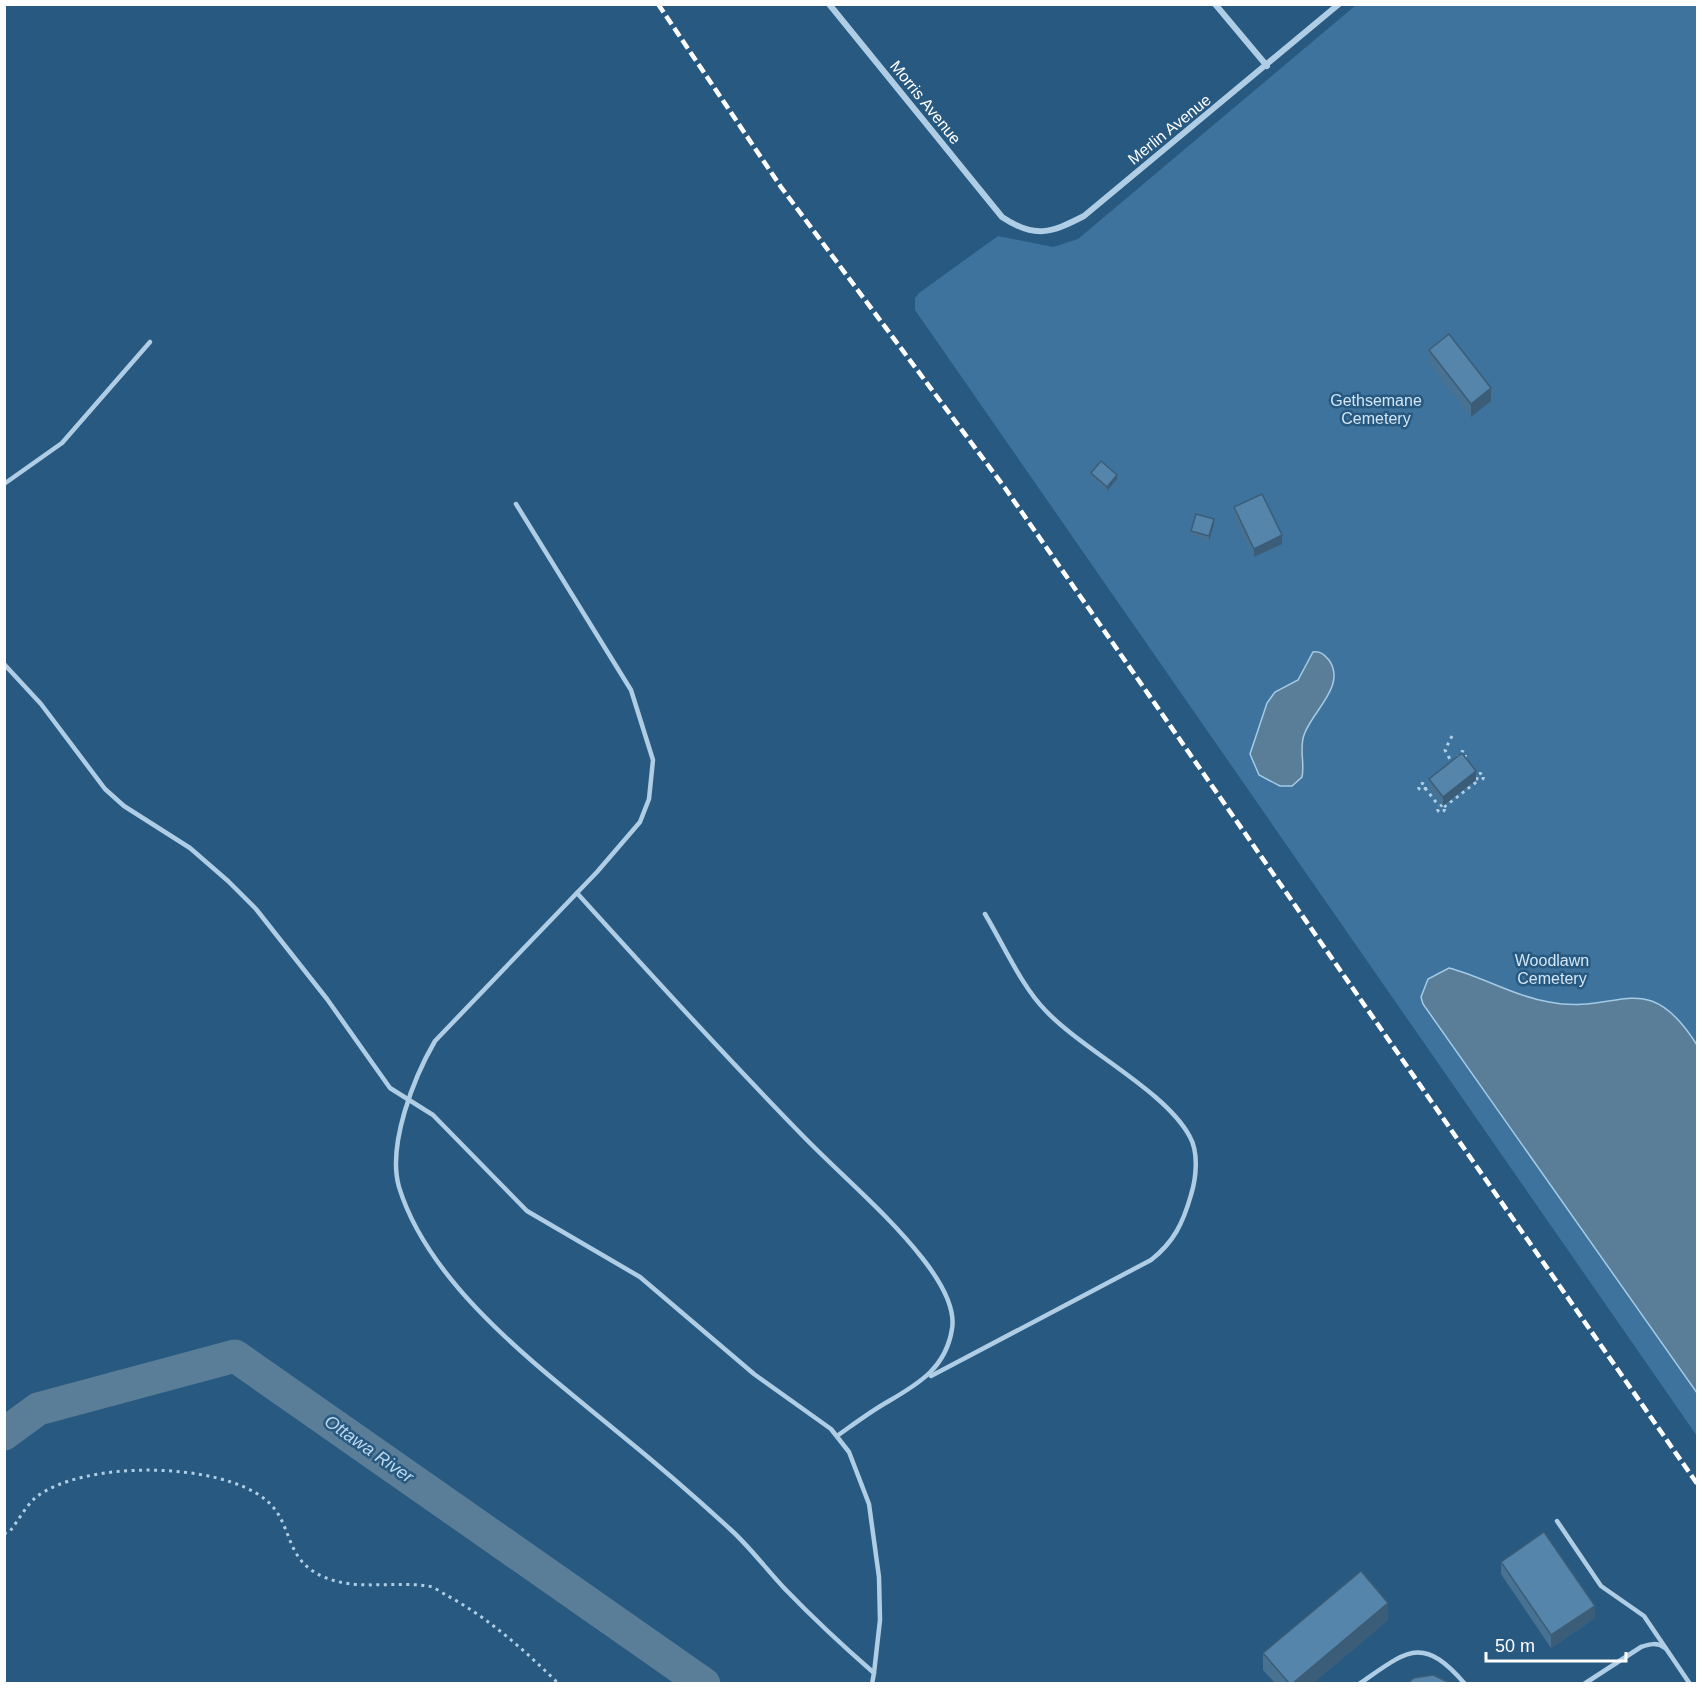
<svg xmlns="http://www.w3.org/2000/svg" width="1702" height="1688" font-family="Helvetica,sans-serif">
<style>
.green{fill:#3d739d}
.water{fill:#5b7e98;stroke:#a4cbe6;stroke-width:1.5}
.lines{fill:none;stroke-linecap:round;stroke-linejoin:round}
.river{stroke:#5b7e98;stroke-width:33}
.path{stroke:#afcee5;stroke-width:3;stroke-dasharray:3 4.5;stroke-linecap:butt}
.service{stroke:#afcee5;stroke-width:4.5}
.minor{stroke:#afcee5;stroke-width:6}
.rail{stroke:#fff;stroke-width:4.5;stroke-dasharray:10 4.5;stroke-linecap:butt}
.wall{fill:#497292}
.shaded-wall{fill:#3c5d77}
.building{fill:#5585aa;stroke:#3c5d77;stroke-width:1.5}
.labels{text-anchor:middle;stroke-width:5;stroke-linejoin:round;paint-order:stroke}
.street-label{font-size:16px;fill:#fff;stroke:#285980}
.park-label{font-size:16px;fill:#d2e6f5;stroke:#285980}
.water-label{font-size:18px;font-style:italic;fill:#bbd8ed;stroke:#285980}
</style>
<rect width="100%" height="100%" fill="#285980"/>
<path class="green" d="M1356,5H1697V1436L915,310V298L919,293L998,236L1053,247L1078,239Z"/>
<g class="water">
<path d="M1313,652C1320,651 1324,654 1329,660C1347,686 1312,711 1304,735C1299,749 1305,763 1302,777L1292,786H1280L1259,775L1250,754L1267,703L1275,692L1298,680Z"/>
<path d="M1449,968C1483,977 1514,996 1549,1002C1618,1016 1646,964 1697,1045V1393L1423,1004L1421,997L1428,979Z"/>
</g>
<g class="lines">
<path class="river" d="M4,1434L38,1409L235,1356L704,1684"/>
<g class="path">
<path d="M1452,736L1445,750L1452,763"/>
<circle cx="1462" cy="755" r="3.5"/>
<circle cx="1480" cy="777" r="3.5"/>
<circle cx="1422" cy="787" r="3.5"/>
<path d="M1425,788L1439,806"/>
<circle cx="1441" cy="809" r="3.5"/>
<path d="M1444,807L1479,780"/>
<path d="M4,1534L10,1531C18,1521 26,1506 35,1498C82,1460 219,1461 266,1500C294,1523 283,1560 324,1577C356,1591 394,1581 428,1586C435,1587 442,1593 448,1596C490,1619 525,1651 559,1684"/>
</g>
<g class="service">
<path d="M4,484L62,443L150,342"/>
<path d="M516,504L631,690L653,760L649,799L640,822L597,872L435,1041C414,1077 387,1145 399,1187C430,1288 542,1369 620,1434C657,1464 694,1496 730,1529C750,1547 766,1569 785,1589C813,1618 843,1646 874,1673L872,1684"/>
<path d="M4,664L41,704L105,789L124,806L190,848L228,881L256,909L327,999L390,1088L433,1115L527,1211L640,1277L754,1374L831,1429L849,1452L869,1504L879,1577L880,1620L874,1673"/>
<path d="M577,893C651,975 726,1057 803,1136C843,1177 888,1214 923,1259C937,1277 956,1306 952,1329C946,1367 920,1383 889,1401C871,1411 854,1424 837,1436"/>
<path d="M931,1376L1151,1260C1174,1242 1183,1223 1191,1195C1196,1179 1199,1153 1190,1137C1166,1091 1084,1051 1046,1011C1022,987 1003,944 985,914"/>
<path d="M1557,1521L1601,1586L1644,1616L1690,1684"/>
<path d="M1359,1684C1407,1651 1422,1634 1465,1684"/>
<path d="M1584,1684L1641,1647C1650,1644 1657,1642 1665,1648"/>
</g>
<g class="minor">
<path d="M829,4L1002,217C1035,239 1051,233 1084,216L1339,4"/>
<path d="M1215,4L1267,66"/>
</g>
<path class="rail" d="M658,4L781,187L1005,488L1698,1485"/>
</g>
<g class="wall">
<path d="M1429,350L1491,401L1471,417L1429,363Z"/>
<path d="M1091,473L1117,479L1107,491L1091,477Z"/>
<path d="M1234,507L1282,544L1254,557L1234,516Z"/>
<path d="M1214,524L1209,541L1191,535V531Z"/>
<path d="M1429,779L1476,780L1443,806L1429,788Z"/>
<path d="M1501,1562L1595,1618L1551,1648L1501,1574Z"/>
<path d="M1388,1620L1313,1683H1275L1263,1670V1653Z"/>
</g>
<g class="shaded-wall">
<path d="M1491,388V401L1471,417V404Z"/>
<path d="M1117,475V479L1107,491V487Z"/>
<path d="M1214,519V524L1209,541V536Z"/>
<path d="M1282,535V544L1254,557V549Z"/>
<path d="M1476,771V780L1443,806V797Z"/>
<path d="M1388,1603V1620L1313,1683H1293Z"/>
<path d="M1595,1606V1618L1551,1648V1635Z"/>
</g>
<g class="building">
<path d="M1449,334L1491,388L1471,404L1429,350Z"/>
<path d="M1101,461L1117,475L1107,487L1091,473Z"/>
<path d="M1262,494L1282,535L1254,549L1234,507Z"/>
<path d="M1196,514L1214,519L1209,536L1191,531Z"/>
<path d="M1462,753L1476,771L1443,797L1429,779Z"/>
<path d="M1544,1532L1595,1606L1551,1635L1501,1562Z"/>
<path d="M1361,1571L1388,1603L1293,1683H1289L1263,1653Z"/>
<path d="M1433,1675L1450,1683H1408L1414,1678Z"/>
</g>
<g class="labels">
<g class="street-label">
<text transform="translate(926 102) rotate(51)" y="6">Morris Avenue</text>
<text transform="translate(1169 129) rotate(-39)" y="6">Merlin Avenue</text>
</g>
<g class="park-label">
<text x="1376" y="406">Gethsemane<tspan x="1376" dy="18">Cemetery</tspan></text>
<text x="1552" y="966">Woodlawn<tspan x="1552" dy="18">Cemetery</tspan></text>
</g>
<g class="water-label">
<text transform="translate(369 1449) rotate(35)" y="6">Ottawa River</text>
</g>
</g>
<rect width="1702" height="1688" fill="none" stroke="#ffffff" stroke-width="12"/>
<path d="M1486 1652v9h140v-9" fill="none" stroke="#ffffff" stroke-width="3"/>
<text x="1495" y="1652" font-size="18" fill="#ffffff" stroke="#285980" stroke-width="4.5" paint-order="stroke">50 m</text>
</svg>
